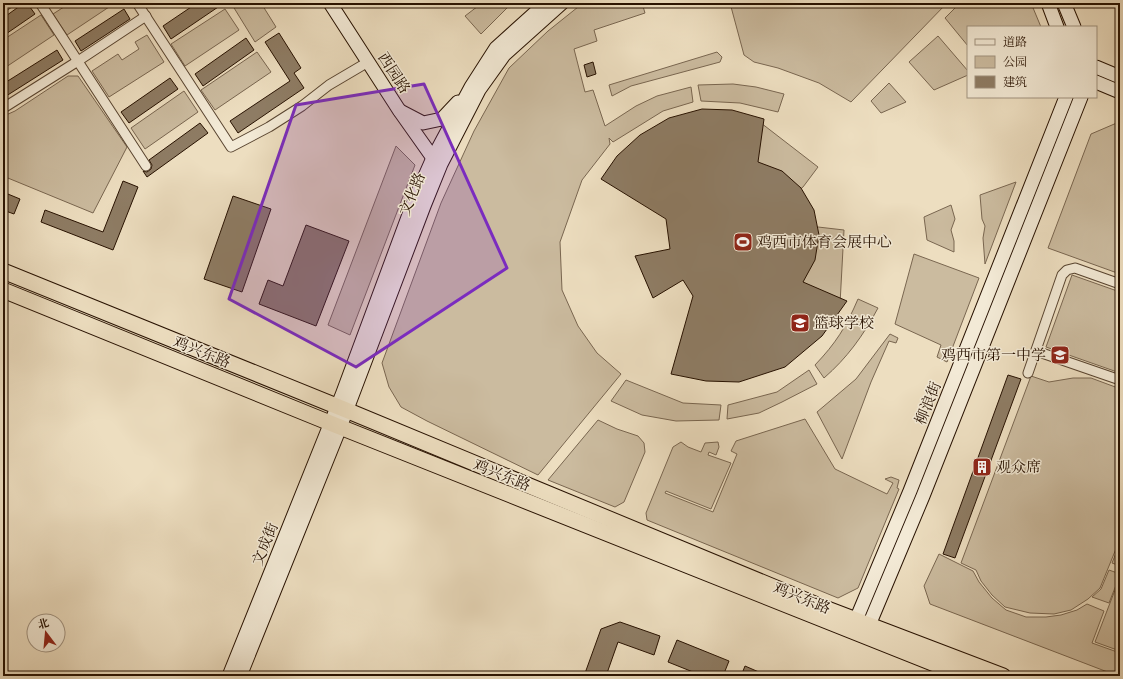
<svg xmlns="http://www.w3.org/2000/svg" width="1123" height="679" font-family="Cardo,'Noto Serif SC',serif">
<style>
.green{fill:#cbbb9f;stroke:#796650}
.building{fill:#8e7c64;stroke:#271100}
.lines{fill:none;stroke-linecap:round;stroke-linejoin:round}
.minor-casing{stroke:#584430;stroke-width:11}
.secondary-casing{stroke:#271100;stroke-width:15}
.trunk-casing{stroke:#271100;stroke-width:17}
.minor{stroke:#f3ead6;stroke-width:9}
.secondary{stroke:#f3ead6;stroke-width:13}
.trunk{stroke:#eddec0;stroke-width:15}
.marked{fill:#7b2cbf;fill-opacity:0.2;stroke:#7b2cbf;stroke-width:3;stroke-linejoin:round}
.labels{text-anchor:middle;stroke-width:3;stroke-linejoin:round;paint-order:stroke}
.street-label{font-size:15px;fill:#271100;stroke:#f3ead6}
.poi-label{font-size:15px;fill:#271100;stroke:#f3ead6;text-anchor:start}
</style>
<rect width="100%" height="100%" fill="#eddec0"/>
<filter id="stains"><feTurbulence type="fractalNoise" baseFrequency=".005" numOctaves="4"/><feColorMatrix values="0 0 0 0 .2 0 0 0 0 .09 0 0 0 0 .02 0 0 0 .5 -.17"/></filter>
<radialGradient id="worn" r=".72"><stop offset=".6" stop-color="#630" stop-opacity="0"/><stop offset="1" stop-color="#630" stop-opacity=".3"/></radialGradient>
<g class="green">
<path d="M70,3H115L67,35L53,14Z"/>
<path d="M231,3H261L276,27L255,42Z"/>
<path d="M482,3H512L481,34L465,16Z"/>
<path d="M583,3H642L645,13L594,30L597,41L574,49L585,92L593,90L605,126L636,106L657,96L691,87L693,102L663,111L613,142L609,138L610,144L582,180L560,242L562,290L578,326L597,353L621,374L538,475L427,421L401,407L389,387L382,363L441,203L474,131L509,68L548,31Z"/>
<path d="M730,3H947L851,102L819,83L778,68L754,62L744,55Z"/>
<path d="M960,3H1031L1041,27H968V46L945,18Z"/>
<path d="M225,9L239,30L185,66L171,44Z"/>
<path d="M41,15L54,35L3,69V40Z"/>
<path d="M147,35L164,62L109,97L92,71L118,54L122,60L139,49L135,42Z"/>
<path d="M938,36L968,71V75L934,90L909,62Z"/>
<path d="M257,52L271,72L215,110L201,90Z"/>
<path d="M717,52L722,57L720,62L631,86L612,96L609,85Z"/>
<path d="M68,76H78L127,147L93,213L3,176V115H6L15,111Z"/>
<path d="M889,83L906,102L881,113L871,101Z"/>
<path d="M733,84L756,87L784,94L778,112L740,103L701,101L698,85Z"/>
<path d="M184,91L198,112L145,149L131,128Z"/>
<path d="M1119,122H1120V274L1048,248L1091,134Z"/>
<path d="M761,123L818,167L803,187L786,200L746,168Z"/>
<path d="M396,146L415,165L350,335L328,325Z"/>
<path d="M1016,182L985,264L983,238L985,226L982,219L980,195Z"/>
<path d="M951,205L955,219L951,230L954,241V252L927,240L924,217Z"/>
<path d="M818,227L844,230L840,304L796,282L799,232Z"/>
<path d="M914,254L979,278L947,362L937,357L941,345L895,324Z"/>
<path d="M1072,275L1120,292V373L1046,347Z"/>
<path d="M858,299L878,308C863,336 847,358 824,378L815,365C836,343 846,327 858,299Z"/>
<path d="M890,334L898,338L896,343L889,341L871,382L842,459L817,412L856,379Z"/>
<path d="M809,370L817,384L782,402L759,413L727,419L728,405L777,392Z"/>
<path d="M1031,376L1049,382L1073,378H1091L1118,388L1120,389V539L1100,588L1088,599L1071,610L1054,614L1030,613L1005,607L992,595L981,581L976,570L961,563Z"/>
<path d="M626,380L683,403L721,405L719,420L676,421L642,415L611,401Z"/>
<path d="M805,419L835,469L887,494L893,483L885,479L891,477L899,480L897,488L899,489L858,588L838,598L647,520L646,513L673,447L681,442L688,447L701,452L705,443L718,442L719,447L716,455L709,452L708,455L731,463L711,509L666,491L665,493L713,512L737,454L731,451L736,441Z"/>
<path d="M598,420L617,429L638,436L644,443L645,452L624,502L615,507L548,480Z"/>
<path d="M1120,543V566L1112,563Z"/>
<path d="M939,554L973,571L979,582L992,598L1006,610L1026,617H1046L1061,615L1077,610L1087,604L1104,611L1092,643L1120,653V676H1118L930,604L924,586Z"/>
<path d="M1109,570L1120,574V575L1109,603L1092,597L1101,589Z"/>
<path d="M1120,577V651L1095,642Z"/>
</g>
<g class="building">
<path d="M24,3H27L35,14L3,36V18Z"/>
<path d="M197,3H224L171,39L163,26Z"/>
<path d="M124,9L130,19L81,51L75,41Z"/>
<path d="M279,33L301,68L294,73L304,88L238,133L230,121L290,81L265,42Z"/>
<path d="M246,38L254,50L203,86L195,74Z"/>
<path d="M57,50L63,60L3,98V84Z"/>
<path d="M593,62L596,74L587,77L584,65Z"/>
<path d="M170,78L178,89L129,123L121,112Z"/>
<path d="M702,109L732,110L764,119L758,162L782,171L801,188L814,210L819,235L815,260L803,282L847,301L822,336L785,367L739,382L706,381L671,374L693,296L683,280L653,298L635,256L670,249L666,219L601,179L617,156L640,135L669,118Z"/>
<path d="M200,123L208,133L147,177L143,171L147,172L151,169L152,165L149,160Z"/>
<path d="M123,181L138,187L113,250L41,222L45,210L103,232Z"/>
<path d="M3,192L20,199L14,214L3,210Z"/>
<path d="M233,196L271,209L242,292L204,279Z"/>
<path d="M306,225L349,241L316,326L259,304L268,280L283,286Z"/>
<path d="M1008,375L1021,379L955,558L943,554Z"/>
<path d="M620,622L660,636L654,655L618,642L606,676H584L601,629Z"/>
<path d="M677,640L729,661L723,676H703L668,662Z"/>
<path d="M745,666L768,676H741Z"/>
</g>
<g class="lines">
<defs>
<g id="minor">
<path d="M40,3L146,166"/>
<path d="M137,3L231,147L269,127L302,106L329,85L368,62"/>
<path d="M3,7L9,3"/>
<path d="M3,107H5L78,61L146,16"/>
<path d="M1036,351L1120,380"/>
<path d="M1028,373L1062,275L1067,270L1075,268L1120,284"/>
</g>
<g id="secondary">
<path d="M330,3L399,110L433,158"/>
<path d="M1048,3L1057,27"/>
<path d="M1064,3L1074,27"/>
<path d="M1096,67L1120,77"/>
<path d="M1096,82L1120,92"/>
<path d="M400,111L423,123L442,119L458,102"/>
<path d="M857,630L856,620L910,491L1066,97"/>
<path d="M861,630L869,625L923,496L1081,97"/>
<path d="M229,676L342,395L414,201L433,158L471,87L496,48L546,3"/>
<path d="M240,676L339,430L424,206L441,164L479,90L504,55L562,3"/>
</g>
<g id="trunk">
<path d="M3,271L346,410L822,607L1003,676"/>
<path d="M3,290L330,423L965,676"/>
</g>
</defs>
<use href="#minor" class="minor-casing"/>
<use href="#secondary" class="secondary-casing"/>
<use href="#trunk" class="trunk-casing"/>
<use href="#minor" class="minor"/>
<use href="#secondary" class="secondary"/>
<use href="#trunk" class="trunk"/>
</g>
<path class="marked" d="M424,84L507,268L356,367L229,299L296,105Z"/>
<defs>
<symbol id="stadium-square" viewBox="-11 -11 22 22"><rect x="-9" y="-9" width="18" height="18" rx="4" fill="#8f2418" stroke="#f3ead6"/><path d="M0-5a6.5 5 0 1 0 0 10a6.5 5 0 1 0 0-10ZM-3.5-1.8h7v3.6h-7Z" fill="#fff"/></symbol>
<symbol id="school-square" viewBox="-11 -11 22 22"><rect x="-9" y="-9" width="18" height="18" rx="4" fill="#8f2418" stroke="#f3ead6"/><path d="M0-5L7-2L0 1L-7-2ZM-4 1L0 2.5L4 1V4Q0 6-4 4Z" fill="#fff"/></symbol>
<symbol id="building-square" viewBox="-11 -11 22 22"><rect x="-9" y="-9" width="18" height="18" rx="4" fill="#8f2418" stroke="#f3ead6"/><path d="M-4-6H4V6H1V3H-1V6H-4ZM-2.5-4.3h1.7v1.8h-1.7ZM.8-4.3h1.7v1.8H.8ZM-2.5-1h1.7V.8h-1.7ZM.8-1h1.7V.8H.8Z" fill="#fff"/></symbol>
</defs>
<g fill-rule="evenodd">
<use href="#stadium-square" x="732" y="231" width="22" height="22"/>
<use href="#school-square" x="789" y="312" width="22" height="22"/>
<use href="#school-square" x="1049" y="344" width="22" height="22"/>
<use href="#building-square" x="971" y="456" width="22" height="22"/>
</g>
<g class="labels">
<g class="street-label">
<text transform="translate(394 73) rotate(57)" y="5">西园路</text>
<text transform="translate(412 194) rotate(-68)" y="5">文化路</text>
<text transform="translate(202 352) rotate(22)" y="5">鸡兴东路</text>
<text transform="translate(928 403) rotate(-68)" y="5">柳浪街</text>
<text transform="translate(502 475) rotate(22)" y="5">鸡兴东路</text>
<text transform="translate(265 544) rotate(-68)" y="5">文成街</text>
<text transform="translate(802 598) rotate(22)" y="5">鸡兴东路</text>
</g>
<g class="poi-label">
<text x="757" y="247">鸡西市体育会展中心</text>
<text x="814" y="328">篮球学校</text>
<text x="1046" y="360" text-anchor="end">鸡西市第一中学</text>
<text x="996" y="472">观众席</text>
</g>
</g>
<rect width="1123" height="679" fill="none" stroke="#eddec0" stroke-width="16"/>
<rect x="4" y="4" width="1115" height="671" fill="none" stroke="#271100" stroke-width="2"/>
<rect x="8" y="8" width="1107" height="663" fill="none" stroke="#271100"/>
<rect x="967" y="26" width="130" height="72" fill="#f3ead6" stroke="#a19380"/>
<rect x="975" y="39" width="20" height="6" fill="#f3ead6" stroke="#a19380"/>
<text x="1003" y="46" font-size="12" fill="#271100">道路</text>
<rect x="975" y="56" width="20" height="12" fill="#cbbb9f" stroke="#a19380"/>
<text x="1003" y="66" font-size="12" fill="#271100">公园</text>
<rect x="975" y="76" width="20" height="12" fill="#8e7c64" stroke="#a19380"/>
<text x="1003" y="86" font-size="12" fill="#271100">建筑</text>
<g transform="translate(46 633) rotate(344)"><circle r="19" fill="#f3ead6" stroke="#a19380"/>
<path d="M0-3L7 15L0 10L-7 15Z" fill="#8f2418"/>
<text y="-6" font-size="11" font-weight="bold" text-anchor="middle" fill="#271100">北</text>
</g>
<rect width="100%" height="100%" filter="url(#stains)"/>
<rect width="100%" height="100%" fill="url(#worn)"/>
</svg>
